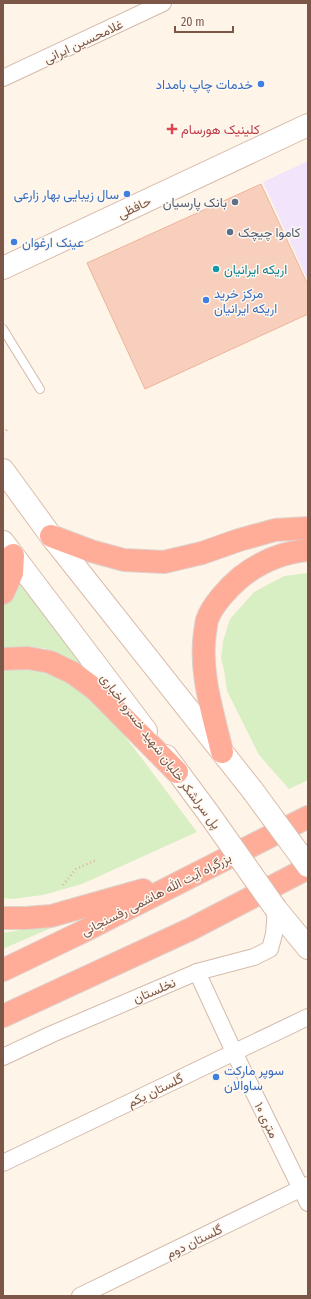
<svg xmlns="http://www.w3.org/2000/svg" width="311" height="1299" font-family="'Fira Sans Condensed',Vazirmatn,sans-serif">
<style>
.education{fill:#f1e4fb}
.green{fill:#d8efc4}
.building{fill:#f7cfbc;stroke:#ecb49a}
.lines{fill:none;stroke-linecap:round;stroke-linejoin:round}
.lane-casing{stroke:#d3baab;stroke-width:10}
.street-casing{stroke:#d3baab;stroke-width:18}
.secondary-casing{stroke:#d9bcab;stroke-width:24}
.highway-casing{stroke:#ddd3cf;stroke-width:24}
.path{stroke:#ddb29e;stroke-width:2.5;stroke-dasharray:1 3;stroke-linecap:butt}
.lane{stroke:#fff;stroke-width:8}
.street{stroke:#fff;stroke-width:16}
.secondary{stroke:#fff;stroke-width:22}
.highway{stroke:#ffac98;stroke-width:22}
.secondary-bridge-casing{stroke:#d9bcab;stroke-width:24;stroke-linecap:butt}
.secondary-bridge{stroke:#fff;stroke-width:22}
.shop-dot{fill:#3f7fe0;stroke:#fff8f0;stroke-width:1.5}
.health-dot{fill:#e0444e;stroke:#fff8f0;stroke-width:1.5}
.service-dot{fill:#5c6f8a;stroke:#fff8f0;stroke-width:1.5}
.culture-dot{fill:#0f9aa8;stroke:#fff8f0;stroke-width:1.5}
.labels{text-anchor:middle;stroke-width:3;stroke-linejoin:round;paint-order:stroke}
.street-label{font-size:13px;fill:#7c5748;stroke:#fff8f0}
.shop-label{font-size:13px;fill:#366cbe;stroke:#fff8f0;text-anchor:start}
.health-label{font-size:13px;fill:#be3a42;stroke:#fff8f0;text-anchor:start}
.service-label{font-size:13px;fill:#4e5e75;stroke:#fff8f0;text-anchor:end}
.culture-label{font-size:13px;fill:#0d838f;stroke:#fff8f0;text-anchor:start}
</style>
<rect width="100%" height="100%" fill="#fff4e8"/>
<path class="education" d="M308,161V281L263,182Z"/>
<g class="green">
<path d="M308,573V780L289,789L259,755L227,691L224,670L221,659L223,641L230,619L254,592L284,576Z"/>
<path d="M18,578L82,665L44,648L3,647V606Z"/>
<path d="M3,667L52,670L101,705L146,764L197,832L82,884L43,895L12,899L3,898Z"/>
<path d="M65,922L5,948L3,949V933Z"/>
</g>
<path class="building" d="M261,184L308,285V314L145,389L87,263Z"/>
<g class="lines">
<defs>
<path id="lane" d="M3,329L40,389"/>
<g id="street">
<path d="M3,78L163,3"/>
<path d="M197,972L234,1052L308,1203"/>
<path d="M3,1057L52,1034L197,972L254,957L270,949L274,934L276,909"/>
<path d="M3,1163L308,1017"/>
<path d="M80,1296L308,1185"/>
</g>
<g id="secondary">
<path d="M3,268L308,125"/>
<path d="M3,470L51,536L253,791"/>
<path d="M3,542L146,731"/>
<path d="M166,756L209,814"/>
<path d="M276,909L308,948"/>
</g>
<g id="highway">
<path d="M51,536L91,551L124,560L164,562L202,553L239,540L275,530L308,528"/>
<path d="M3,593L12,573L13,555"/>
<path d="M3,659L28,658L50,662L73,673L96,690L177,772"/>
<path d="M222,752C213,713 199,672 205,632C206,628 206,623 207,620C212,605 229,587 241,577C260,562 284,552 308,550"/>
<path d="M3,918H26L51,916L143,890"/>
<path d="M3,970L80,933L308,817"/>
<path d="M3,1016L191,929L308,868"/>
</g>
</defs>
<use href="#lane" class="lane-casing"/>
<use href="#street" class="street-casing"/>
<use href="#secondary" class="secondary-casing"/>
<use href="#highway" class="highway-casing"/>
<g class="path">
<path d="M3,433L9,428"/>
<path d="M63,885L76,869L96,860"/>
</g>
<use href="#lane" class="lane"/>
<use href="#street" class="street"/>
<use href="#secondary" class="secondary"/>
<use href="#highway" class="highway"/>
<defs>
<g id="secondary-bridge">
<path d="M253,791L308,866"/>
<path d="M209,814L276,909"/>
</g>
</defs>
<use href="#secondary-bridge" class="secondary-bridge-casing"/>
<use href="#secondary-bridge" class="secondary-bridge"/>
</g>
<g class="shop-dot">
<circle cx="261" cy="84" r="4"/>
<circle cx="127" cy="194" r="4"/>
<circle cx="14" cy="242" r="4"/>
<circle cx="206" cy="300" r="4"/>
<circle cx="216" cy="1077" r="4"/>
</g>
<path class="health-dot" d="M170 123h4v4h4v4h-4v4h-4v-4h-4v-4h4z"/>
<g class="service-dot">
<circle cx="235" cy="202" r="4"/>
<circle cx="230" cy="232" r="4"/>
</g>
<circle class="culture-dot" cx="216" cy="269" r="4"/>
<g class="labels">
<g class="street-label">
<text transform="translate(83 41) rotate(-25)" y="5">غلامحسین ایرانی</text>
<text transform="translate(134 207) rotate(-25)" y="5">حافظی</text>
<text transform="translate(161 751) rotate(53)" y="5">پل سرلشکر خلبان شهید خسرو اخباری</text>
<text transform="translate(156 894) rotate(-27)" y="5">بزرگراه آیت الله هاشمی رفسنجانی</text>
<text transform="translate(154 990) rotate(-23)" y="5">نخلستان</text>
<text transform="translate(155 1090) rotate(-26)" y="5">گلستان یکم</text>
<text transform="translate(267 1120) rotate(64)" y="5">۱۰ متری</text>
<text transform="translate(194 1241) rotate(-26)" y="5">گلستان دوم</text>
</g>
<g class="shop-label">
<text x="253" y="89" text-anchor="end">خدمات چاپ بامداد</text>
<text x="119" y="199" text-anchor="end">سال زیبایی بهار زارعی</text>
<text x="22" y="247">عینک ارغوان</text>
<text x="214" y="298">مرکز خرید<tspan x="214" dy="15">اریکه ایرانیان</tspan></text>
<text x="224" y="1075">سوپر مارکت<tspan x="224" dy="15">ساوالان</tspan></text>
</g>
<g class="health-label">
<text x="181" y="134">کلینیک هورسام</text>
</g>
<g class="service-label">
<text x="227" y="207">بانک پارسیان</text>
<text x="238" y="237" text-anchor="start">کاموا چیچک</text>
</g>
<g class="culture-label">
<text x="224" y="274">اریکه ایرانیان</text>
</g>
</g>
<rect width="311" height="1299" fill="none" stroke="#7c5748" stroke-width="8"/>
<path d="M175 26v6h58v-6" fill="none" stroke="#7c5748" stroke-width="2"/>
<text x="181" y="26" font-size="12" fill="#7c5748" stroke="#fff8f0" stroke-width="3" paint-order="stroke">20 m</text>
</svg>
